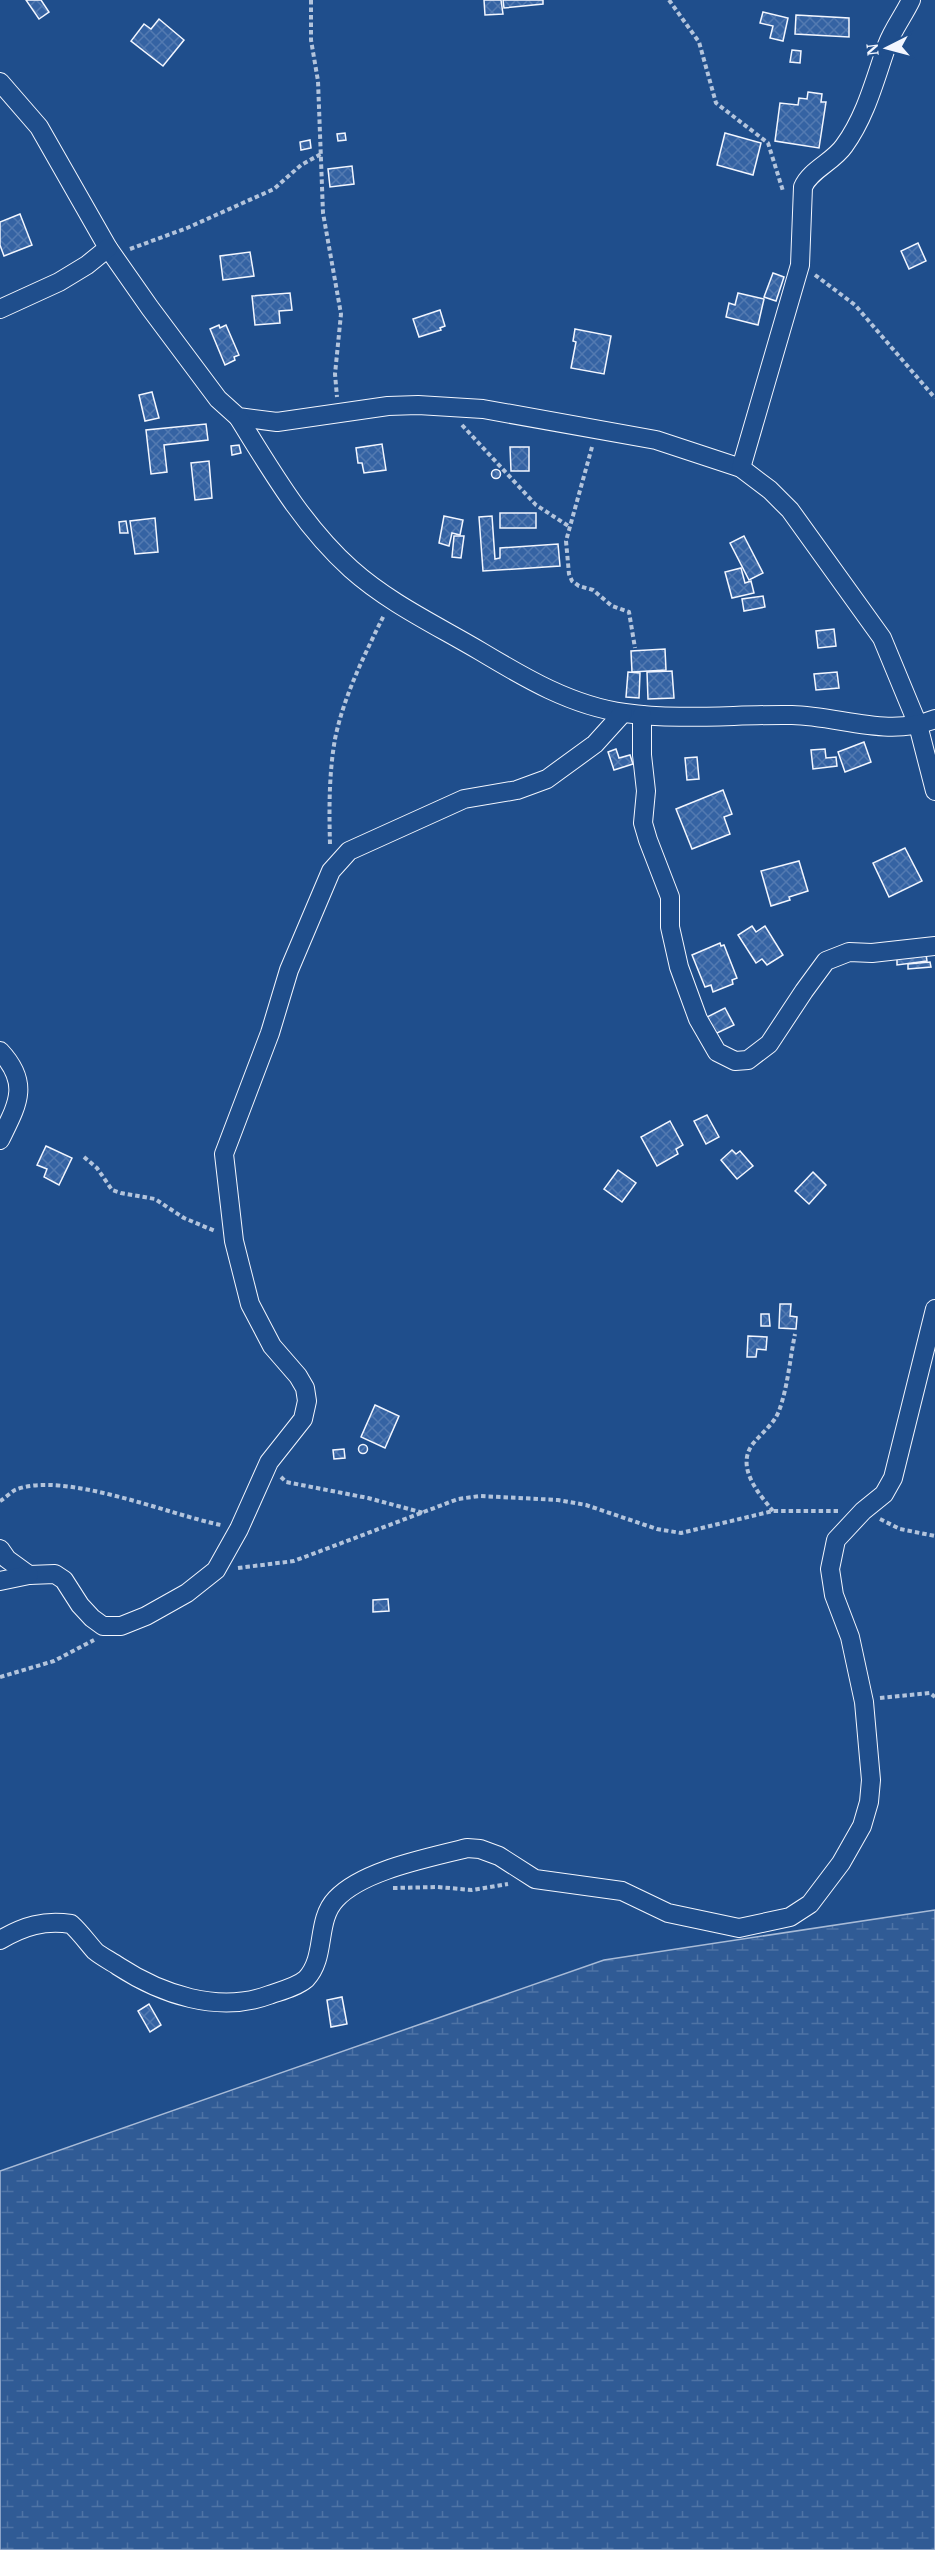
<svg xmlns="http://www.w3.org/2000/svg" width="935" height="2550" font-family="'PT Serif',serif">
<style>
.wetland{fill:url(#wetland-marsh);stroke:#a8bbd7;stroke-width:1.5}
.building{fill:url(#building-cross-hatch);stroke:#f2f6ff;stroke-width:1.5}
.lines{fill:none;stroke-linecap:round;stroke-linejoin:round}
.minor-casing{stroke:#f2f6ff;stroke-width:20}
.path{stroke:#b3c4dc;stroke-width:4;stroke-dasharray:4.5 3;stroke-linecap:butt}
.minor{stroke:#1f4e8c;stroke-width:18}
</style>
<defs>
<pattern id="wetland-marsh" width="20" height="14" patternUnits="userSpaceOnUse" patternTransform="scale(1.5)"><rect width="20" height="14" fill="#305b95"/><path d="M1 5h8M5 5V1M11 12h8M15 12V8" fill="none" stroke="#4e73a5"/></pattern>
<pattern id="building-cross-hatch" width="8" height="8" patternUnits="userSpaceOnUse" patternTransform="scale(1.5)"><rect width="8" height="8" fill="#3563a3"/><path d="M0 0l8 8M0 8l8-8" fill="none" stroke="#537ab1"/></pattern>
</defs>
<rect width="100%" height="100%" fill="#1f4e8c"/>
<path class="wetland" d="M935,1910V2550H0V2171L604,1960Z"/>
<g class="building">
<path d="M26,0H41L49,12L39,19Z"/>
<path d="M484,0H501L503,14L485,15Z"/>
<path d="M503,0H543V4L504,8Z"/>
<path d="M763,12L788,18L783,41L770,38L773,26L760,23Z"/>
<path d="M796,15L849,18V37L795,34Z"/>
<path d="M159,19L184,40L163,66L131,41L144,24L151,29Z"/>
<path d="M792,50L801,51L800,63L790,62Z"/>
<path d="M808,92L822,94L821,102H826L819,148L775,141L780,103L798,105L799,98L807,99Z"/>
<path d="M345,133L346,140L338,141L337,134Z"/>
<path d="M725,133L761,143L753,175L717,165Z"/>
<path d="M310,140L311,148L301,150L300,142Z"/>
<path d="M352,166L354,184L330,187L328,169Z"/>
<path d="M20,214L32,245L4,256L0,245V222Z"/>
<path d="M918,243L926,261L909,269L901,251Z"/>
<path d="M250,252L254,276L223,280L220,256Z"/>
<path d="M773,273L784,277L776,301L764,297Z"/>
<path d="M290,293L292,310L279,311L280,323L255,325L252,296Z"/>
<path d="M738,293L764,299L758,325L726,317L729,303L735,305Z"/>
<path d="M440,310L445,326L440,328L441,330L419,337L413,319Z"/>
<path d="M219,325L220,328L226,325L239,355L234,357L235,360L225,365L210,329Z"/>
<path d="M575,329L611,336L604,374L571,368L576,342L573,341Z"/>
<path d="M152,392L159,418L145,421L139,395Z"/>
<path d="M206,424L208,440L164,445L167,472L151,474L146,430Z"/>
<path d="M382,444L386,470L364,473L362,463H358L356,448Z"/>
<path d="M239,445L241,453L232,455L231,446Z"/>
<path d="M510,447H529V471H511Z"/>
<path d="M209,461L212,498L195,500L191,463Z"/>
<circle cx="496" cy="474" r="4.5"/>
<rect x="500" y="513" width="36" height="15"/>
<path d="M444,516L463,520L460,535L452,533L449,546L439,543Z"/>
<path d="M492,516L495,559L500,558V548L558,544L560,566L483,571L479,517Z"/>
<path d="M155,518L158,552L135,554L130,521Z"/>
<path d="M126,521L128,533H120L119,522Z"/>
<path d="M454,536H464L461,558L452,557Z"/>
<path d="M744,536L763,573L749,580L730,543Z"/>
<path d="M741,568L745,583L751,581L754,593L732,598L725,572Z"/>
<path d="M763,596L765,607L744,611L742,599Z"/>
<path d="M834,629L836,646L818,648L816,631Z"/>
<path d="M665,649L666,670L632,672L631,651Z"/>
<path d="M672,671L674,698L648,699L647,672Z"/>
<path d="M628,672L640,673L639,698L626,697Z"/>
<path d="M837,672L839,688L816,690L814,674Z"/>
<path d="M864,742L871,762L845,772L838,752Z"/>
<path d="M616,749L619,758L630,755L633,764L614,770L608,752Z"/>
<path d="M825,749L826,758L836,757L837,766L813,769L811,750Z"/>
<path d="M697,757L699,779L687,780L685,758Z"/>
<path d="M723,790L732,814L724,817L730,834L692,849L676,809Z"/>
<path d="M905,848L922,881L889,897L873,863Z"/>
<path d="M799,861L808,891L789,897L790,900L771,906L761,871Z"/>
<path d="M752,926L756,932L765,926L783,955L767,965L762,959L756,963L738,935Z"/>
<path d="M720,943L721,946L724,945L737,978L732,980L733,984L713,992L711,985L705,987L692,955Z"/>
<path d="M926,954L927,961L897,965V958Z"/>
<path d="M930,962L931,967L908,969V964Z"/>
<path d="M725,1008L734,1025L715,1034L707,1017Z"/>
<path d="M707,1115L719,1137L706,1144L694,1121Z"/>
<path d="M670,1121L683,1145L676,1149L678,1154L657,1166L641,1137Z"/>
<path d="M46,1146L72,1158L59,1185L44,1177L47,1169L37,1165Z"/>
<path d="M732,1150L736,1154L740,1151L753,1166L737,1179L721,1160Z"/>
<path d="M618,1170L636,1183L622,1202L604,1189Z"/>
<path d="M813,1172L826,1185L809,1204L795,1191Z"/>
<path d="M780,1304H791L790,1316L797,1317L796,1329L779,1328Z"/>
<path d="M761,1314H769L770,1326H761Z"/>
<path d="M748,1336L767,1337L766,1350L757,1349L756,1357H747Z"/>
<path d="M375,1405L399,1416L385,1448L361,1437Z"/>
<circle cx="363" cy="1449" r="4.5"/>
<path d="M344,1449L345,1458L334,1459L333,1450Z"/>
<path d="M388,1599L389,1611L373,1612V1600Z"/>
<path d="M342,1997L347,2024L331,2027L327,2000Z"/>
<path d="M149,2004L161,2025L150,2032L138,2011Z"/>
</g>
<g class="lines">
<defs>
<g id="minor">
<path d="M0,82L39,127L108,248L150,308L218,399L238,417L277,422L388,406L418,405L483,409L656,440L741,468L770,490L790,510L882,638L918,725L935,791"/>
<path d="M0,309L59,282L87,265L108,248"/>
<path d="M238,417C271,470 303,526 351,569C389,603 436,625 480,651C525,678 572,706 625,713C681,721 736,714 792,715C840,716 888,738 935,719"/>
<path d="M741,468L800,265L803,187C810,170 833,162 844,146C866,116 875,79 887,45C893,29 904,15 911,0"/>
<path d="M642,715V755L646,791L643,823L648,840L670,897V927L679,967L698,1019L717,1052L735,1061L748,1060L769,1044L804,991L826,961L849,952L872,953L935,946"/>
<path d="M0,1051C31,1084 17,1105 0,1140"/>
<path d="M0,1549L7,1559L29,1575L55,1574L64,1580L80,1605L92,1618L103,1626H121L146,1616L187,1593L216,1570L239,1529L269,1462L303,1419L307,1401L305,1388L298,1376L272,1346L250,1304L234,1241L224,1154L270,1033L289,970L331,871L349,851L464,799L517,790L547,779L595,744L623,713"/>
<path d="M0,1581L29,1575"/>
<path d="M0,1940C24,1926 44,1920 71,1924C80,1932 87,1942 95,1951C102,1957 111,1961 118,1966C161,1994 218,2014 269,1995C280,1991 297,1987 306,1979C327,1957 315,1921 336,1899C363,1870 429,1858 467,1848L480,1849L499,1856L535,1879L622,1891L668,1913L739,1928L790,1917L810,1904L841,1863L862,1826L869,1802L871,1780L864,1702L850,1637L834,1595L830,1569L836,1540L863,1511L884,1494L893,1478L935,1309"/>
</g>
</defs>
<use href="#minor" class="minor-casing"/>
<g class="path">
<path d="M311,0V40L318,81L323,213L341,314L335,374L337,397"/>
<path d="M669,0L699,42L716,103L768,143L783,191"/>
<path d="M130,249L187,228L274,189L301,165L321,154"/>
<path d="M815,275L855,305L935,398"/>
<path d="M462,425L536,505L570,527"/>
<path d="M592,447L566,541L569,574L572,581L579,586L593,590L612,606L629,612L635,648"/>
<path d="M330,844C329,808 329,773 335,739C344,695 365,654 384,615"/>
<path d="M84,1157L97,1168L112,1190L121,1193L155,1199L184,1218L215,1231"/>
<path d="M281,1477L286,1482L368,1498L424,1513"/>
<path d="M0,1501C5,1498 10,1493 15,1490C63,1470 170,1515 221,1525"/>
<path d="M773,1511C759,1494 736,1468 752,1445C762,1432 775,1424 780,1408C788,1385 790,1358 795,1334"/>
<path d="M880,1519L900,1529L935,1536"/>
<path d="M238,1568L294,1561L458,1499L480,1496L558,1500L586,1505L657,1529L681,1533L773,1511H838"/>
<path d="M0,1677L54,1661L94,1640"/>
<path d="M880,1698L930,1693L935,1697"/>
<path d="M393,1888L437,1887L472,1890L508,1884"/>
</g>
<use href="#minor" class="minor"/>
</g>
<g transform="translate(887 48) rotate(264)" stroke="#1f4e8c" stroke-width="4.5" paint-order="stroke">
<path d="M0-4.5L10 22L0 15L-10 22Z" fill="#f2f6ff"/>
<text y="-9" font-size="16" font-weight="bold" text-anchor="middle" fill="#f2f6ff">N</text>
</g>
</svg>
